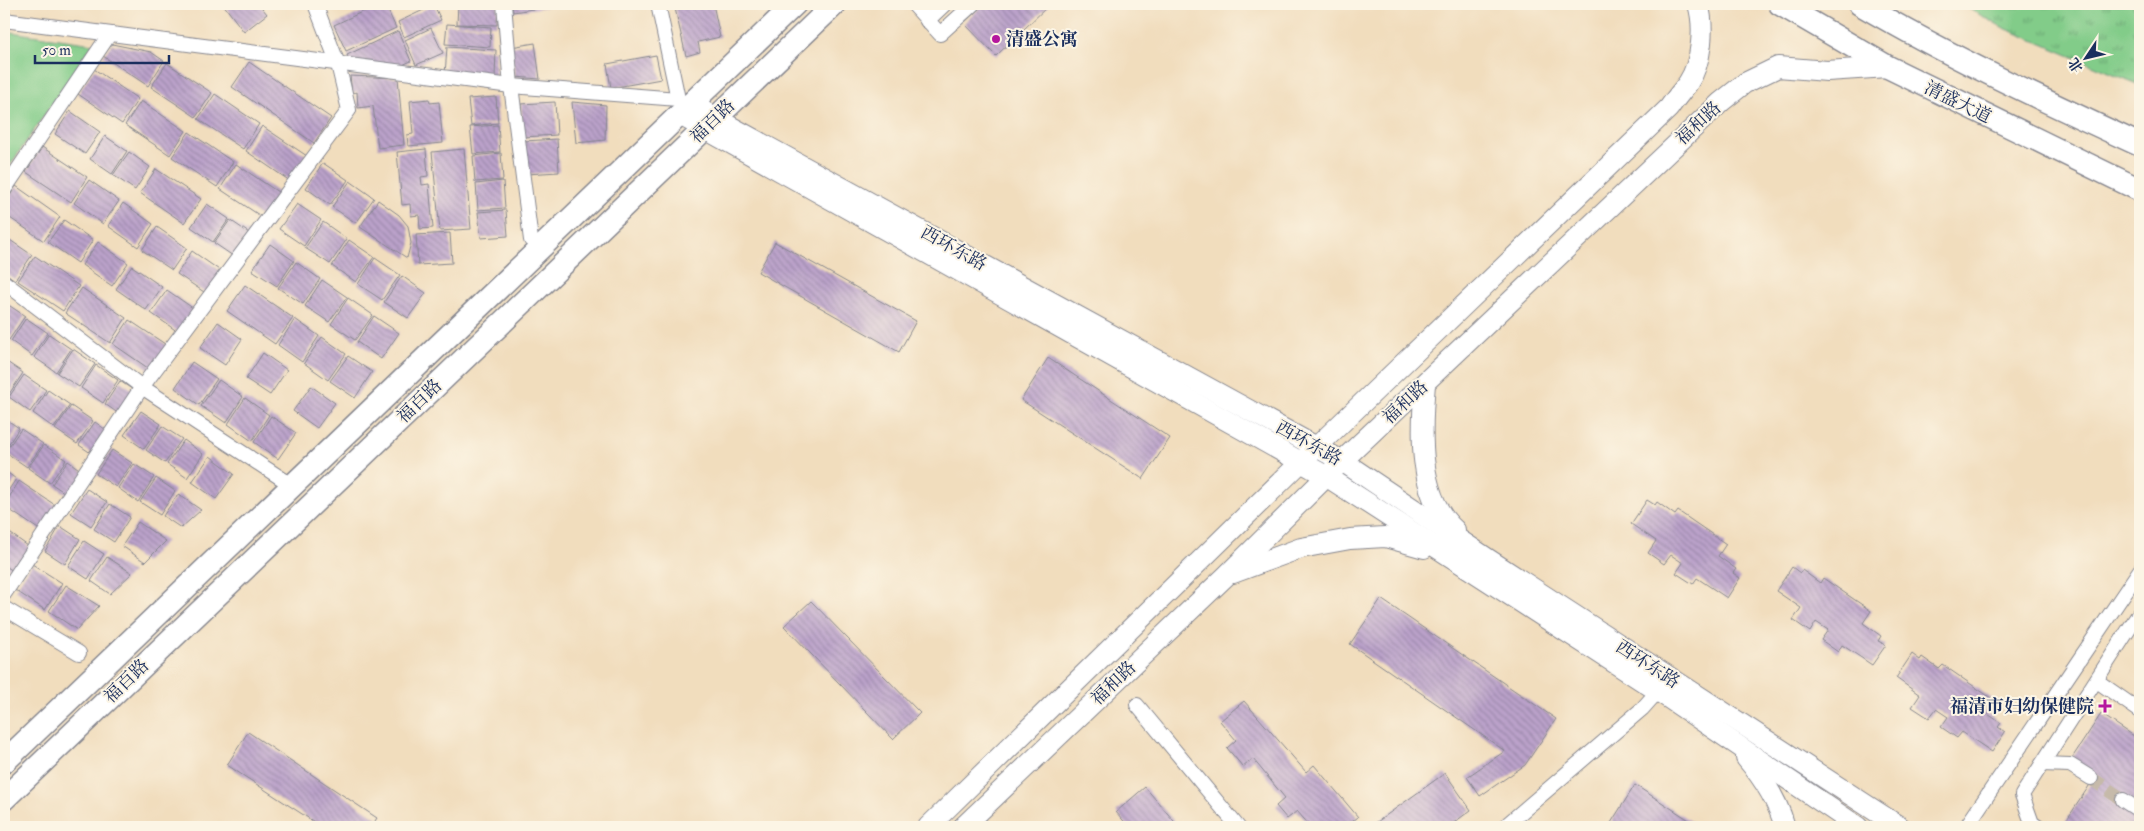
<svg xmlns="http://www.w3.org/2000/svg" width="2144" height="831" font-family="'IM FELL Double Pica','Noto Serif SC',serif">
<style>
.park{fill:url(#park-tufts);stroke:#4e7e74}
.pitch{fill:#82cc89;stroke:#4e7e74}
.building{fill:url(#building-back-hatch)}
.lines{fill:none;stroke-linecap:round;stroke-linejoin:round}
.street-tunnel{stroke:#c6baaa;stroke-width:14;stroke-dasharray:14 7;stroke-linecap:butt}
.street-casing{stroke:#86868e;stroke-width:16}
.secondary-casing{stroke:#86868e;stroke-width:22}
.primary-casing{stroke:#86868e;stroke-width:25}
.street{stroke:#fff;stroke-width:14}
.secondary{stroke:#fff;stroke-width:20}
.primary{stroke:#fff;stroke-width:22}
.poi-dot{fill:#b5179e;stroke:#fcf5e5;stroke-width:2}
.labels{text-anchor:middle;stroke-width:4;stroke-linejoin:round;paint-order:stroke}
.poi-label{font-size:18px;font-weight:bold;fill:#1b2f5e;stroke:#fcf5e5;text-anchor:start}
.street-label{font-size:18px;fill:#1b2f5e;stroke:#fcf5e5}
</style>
<defs>
<pattern id="park-tufts" width="24" height="20" patternUnits="userSpaceOnUse" patternTransform="scale(1.25)"><rect width="24" height="20" fill="#82cc89"/><path d="M3 7l-1-3M5 7V3M7 7l1-3M15 17l-1-3M17 17v-4M19 17l1-3" fill="none" stroke="#6aa673"/></pattern>
<pattern id="building-back-hatch" width="6" height="6" patternUnits="userSpaceOnUse" patternTransform="scale(1.25)"><rect width="6" height="6" fill="#bba2ca"/><path d="M-1 5l2 2M0 0l6 6M5-1l2 2" fill="none" stroke="#9784a7"/></pattern>
</defs>
<rect width="100%" height="100%" fill="#fcf5e5"/>
<filter id="ink" filterUnits="userSpaceOnUse"><feTurbulence type="fractalNoise" baseFrequency=".02" numOctaves="2"/><feDisplacementMap in="SourceGraphic" scale="10" xChannelSelector="R" yChannelSelector="G"/><feConvolveMatrix kernelMatrix="1 2 1 2 8 2 1 2 1" color-interpolation-filters="sRGB"/></filter>
<filter id="wash" filterUnits="userSpaceOnUse"><feTurbulence type="fractalNoise" baseFrequency=".0096" numOctaves="4" result="noise"/><feDisplacementMap in="SourceGraphic" scale="20" xChannelSelector="R" yChannelSelector="G"/><feGaussianBlur stdDeviation="1.12" result="paint"/><feColorMatrix in="noise" values="0 0 0 0 0 0 0 0 0 0 0 0 0 0 0 0 0 1.4 0 .05"/><feComposite in="paint" operator="in"/></filter>
<g filter="url(#wash)">
<rect width="100%" height="100%" fill="#f1ddbd"/>
<path class="park" d="M1960,4H2140V85L2004,28Z"/>
<path class="pitch" d="M4,31L93,44L4,174Z"/>
<g id="blocks">
<g class="building">
<path d="M223,4H259L267,14L244,32Z"/>
<path d="M379,4H385L396,28L346,51L334,25Z"/>
<path d="M458,4H498L497,25L457,24Z"/>
<path d="M512,4H546V7L513,12Z"/>
<path d="M674,4H713L720,37L698,42L700,52L686,56Z"/>
<path d="M984,4H1050L996,56L964,23Z"/>
<path d="M434,5L441,20L404,37L398,22Z"/>
<path d="M447,24L491,27L490,47L445,44Z"/>
<path d="M431,28L443,53L416,65L405,40Z"/>
<path d="M398,31L411,61L396,68L350,62L347,55Z"/>
<path d="M535,43L540,79L515,77L511,47Z"/>
<path d="M112,44L151,52L164,61L148,86L103,56Z"/>
<path d="M447,47L496,50L495,77L445,75Z"/>
<path d="M656,55L661,79L611,88L607,64Z"/>
<path d="M249,62L331,118L314,143L232,87Z"/>
<path d="M167,63L212,93L196,117L151,87Z"/>
<path d="M94,69L138,99L122,124L78,94Z"/>
<path d="M350,76L398,78L404,145L378,148L373,106L358,108L357,92L352,93Z"/>
<path d="M215,94L259,124L243,149L198,119Z"/>
<path d="M496,97L498,123L471,126L468,99Z"/>
<path d="M429,99L430,103L439,102L443,143L408,146L407,135L413,134L410,101Z"/>
<path d="M141,101L186,131L170,155L125,125Z"/>
<path d="M555,102L557,135L523,137L521,104Z"/>
<path d="M572,102L606,105L605,140L576,143Z"/>
<path d="M70,111L100,132L85,154L55,134Z"/>
<path d="M498,125L500,152L473,154L470,127Z"/>
<path d="M262,126L307,156L290,181L246,151Z"/>
<path d="M189,132L233,162L217,187L172,157Z"/>
<path d="M105,136L127,151L112,174L90,159Z"/>
<path d="M557,139L559,172L526,174L524,141Z"/>
<path d="M42,147L87,177L71,202L26,172Z"/>
<path d="M426,149L428,176L421,177L422,185L429,184L433,228L420,229L419,215L411,216L410,204L402,205L397,152Z"/>
<path d="M464,149L471,229L440,231L432,152Z"/>
<path d="M129,152L150,167L135,190L113,175Z"/>
<path d="M501,153L503,180L475,182L473,156Z"/>
<path d="M323,163L348,180L330,205L306,188Z"/>
<path d="M236,164L281,194L265,219L220,189Z"/>
<path d="M156,169L201,199L184,223L140,193Z"/>
<path d="M89,180L119,201L103,224L74,203Z"/>
<path d="M350,181L374,198L356,223L332,207Z"/>
<path d="M503,181L505,208L478,210L476,184Z"/>
<path d="M16,186L60,217L44,241L4,214V205Z"/>
<path d="M378,200L399,215L408,226L411,243L407,258L360,227Z"/>
<path d="M123,203L153,224L138,247L108,226Z"/>
<path d="M207,204L229,219L213,242L191,227Z"/>
<path d="M297,204L321,220L304,246L279,229Z"/>
<path d="M506,210L508,236L481,238L478,212Z"/>
<path d="M64,220L93,240L78,263L48,242Z"/>
<path d="M230,220L252,235L236,258L214,243Z"/>
<path d="M323,222L347,239L330,264L305,248Z"/>
<path d="M157,227L187,248L172,270L142,250Z"/>
<path d="M450,233L452,263L418,265L416,235Z"/>
<path d="M4,236L32,255L15,280L4,272Z"/>
<path d="M349,240L374,257L356,282L332,266Z"/>
<path d="M98,242L128,263L112,286L82,265Z"/>
<path d="M775,242L916,321L899,352L758,272Z"/>
<path d="M270,244L294,261L277,286L252,270Z"/>
<path d="M192,251L222,272L207,294L177,274Z"/>
<path d="M35,256L79,286L63,311L18,281Z"/>
<path d="M375,258L400,275L382,300L358,284Z"/>
<path d="M296,262L320,279L303,304L278,288Z"/>
<path d="M132,266L162,287L146,310L116,289Z"/>
<path d="M402,276L426,293L408,318L384,302Z"/>
<path d="M322,280L347,297L329,322L305,306Z"/>
<path d="M245,285L293,318L275,344L227,311Z"/>
<path d="M82,288L126,318L110,343L65,313Z"/>
<path d="M167,290L197,311L181,334L151,313Z"/>
<path d="M348,298L373,315L355,340L331,324Z"/>
<path d="M4,302L25,316L9,340L4,336Z"/>
<path d="M374,316L399,333L381,359L357,342Z"/>
<path d="M26,318L48,333L32,356L11,341Z"/>
<path d="M295,319L319,336L302,362L278,345Z"/>
<path d="M129,320L174,350L158,375L113,344Z"/>
<path d="M218,322L242,339L225,365L200,348Z"/>
<path d="M49,334L71,349L56,372L34,357Z"/>
<path d="M322,337L346,354L328,380L304,363Z"/>
<path d="M73,349L95,364L79,387L57,373Z"/>
<path d="M263,353L287,370L270,395L246,379Z"/>
<path d="M348,356L372,372L355,398L330,381Z"/>
<path d="M1048,358L1170,438L1143,479L1021,400Z"/>
<path d="M4,360L23,373L7,397L4,394Z"/>
<path d="M192,362L217,379L199,405L175,388Z"/>
<path d="M96,365L118,380L103,403L81,388Z"/>
<path d="M24,375L46,390L30,412L9,397Z"/>
<path d="M219,380L243,397L226,423L201,406Z"/>
<path d="M120,381L142,396L126,419L105,404Z"/>
<path d="M311,386L335,403L317,428L293,411Z"/>
<path d="M48,390L70,405L54,428L33,413Z"/>
<path d="M245,398L269,415L252,441L228,424Z"/>
<path d="M71,406L93,421L77,444L55,429Z"/>
<path d="M141,411L161,424L144,449L124,435Z"/>
<path d="M271,416L296,433L278,459L254,442Z"/>
<path d="M4,418L19,428L4,451Z"/>
<path d="M95,422L116,437L101,460L79,445Z"/>
<path d="M162,426L182,439L165,463L146,450Z"/>
<path d="M21,429L43,444L27,467L5,452Z"/>
<path d="M184,440L203,454L187,478L167,464Z"/>
<path d="M44,445L66,460L50,483L28,468Z"/>
<path d="M112,450L132,463L116,487L96,474Z"/>
<path d="M210,456L234,474L216,499L192,482Z"/>
<path d="M68,461L89,476L74,499L52,484Z"/>
<path d="M134,464L154,477L138,502L118,488Z"/>
<path d="M4,470L16,479L4,497Z"/>
<path d="M156,478L175,491L160,515L140,502Z"/>
<path d="M19,481L64,511L47,535L4,506Z"/>
<path d="M87,489L107,502L91,526L71,513Z"/>
<path d="M178,494L201,510L181,528L163,516Z"/>
<path d="M1647,500L1655,505L1657,502L1675,515L1678,511L1726,544L1718,556L1736,569L1733,573L1740,578L1727,598L1697,578L1693,584L1676,573L1683,563L1671,555L1664,564L1648,553L1656,541L1631,524Z"/>
<path d="M110,504L130,517L114,542L94,529Z"/>
<path d="M138,522L166,541L145,562L122,546Z"/>
<path d="M60,526L80,539L65,564L45,551Z"/>
<path d="M4,529L35,551L19,575L4,565Z"/>
<path d="M84,541L104,554L88,579L68,566Z"/>
<path d="M107,557L132,573L110,594L91,581Z"/>
<path d="M32,564L62,583L45,610L15,590Z"/>
<path d="M1792,567L1800,573L1802,570L1820,583L1823,578L1871,611L1863,623L1881,636L1878,641L1886,645L1872,665L1842,645L1838,652L1821,640L1828,630L1816,622L1810,632L1793,620L1801,608L1776,591Z"/>
<path d="M66,585L99,606L77,630L49,611Z"/>
<path d="M1381,599L1556,719L1525,765L1480,796L1467,777L1505,751L1350,644Z"/>
<path d="M811,601L920,713L893,739L784,626Z"/>
<path d="M1912,654L1920,660L1922,657L1939,669L1943,665L1991,698L1982,710L2001,723L1998,727L2005,732L1992,752L1962,732L1957,738L1941,727L1948,717L1936,709L1929,718L1912,707L1920,695L1896,678Z"/>
<path d="M1244,701L1306,772L1314,765L1358,817L1346,827H1311L1297,811L1287,819L1276,806L1285,798L1253,759L1243,767L1227,748L1236,740L1220,721Z"/>
<path d="M2101,714L2140,740V827H2062L2095,777L2070,761Z"/>
<path d="M248,732L377,818L371,827H322L227,765Z"/>
<path d="M1445,773L1471,810L1448,827H1370Z"/>
<path d="M1635,785L1700,827L1609,826Z"/>
<path d="M1145,787L1179,827H1129L1116,812Z"/>
</g>
</g>
</g>
<g filter="url(#ink)">
<use href="#blocks" fill-opacity="0" stroke="#86868e" stroke-width="1"/>
<g class="lines">
<path class="street-tunnel" d="M2091,778L2123,800"/>
<defs>
<g id="street">
<path d="M504,4L511,86L531,240"/>
<path d="M658,4L678,99"/>
<path d="M913,4L940,34L973,4"/>
<path d="M4,20L511,86L678,99L686,108"/>
<path d="M927,21L945,4"/>
<path d="M4,190L109,35"/>
<path d="M4,282L142,387L293,486"/>
<path d="M4,594L142,387L349,110L338,64L315,4"/>
<path d="M4,608L79,653"/>
<path d="M2097,681L2140,711"/>
<path d="M1137,705L1238,827"/>
<path d="M2042,764L2070,765L2091,778"/>
<path d="M2123,800L2140,811"/>
<path d="M1504,827L1642,709L1658,691"/>
<path d="M1966,827L2140,570"/>
<path d="M2038,827L2032,823L2022,795L2140,612"/>
</g>
<g id="secondary">
<path d="M692,102L715,118L1342,461L1488,559L1900,827"/>
<path d="M680,115L1326,476L1658,691L1858,827"/>
<path d="M1425,384C1421,429 1417,497 1455,530"/>
<path d="M1233,573L1301,548L1350,539L1385,537L1424,548"/>
<path d="M1746,758C1763,778 1778,802 1785,827"/>
<path d="M928,827L1301,462L1669,108C1675,99 1682,91 1688,83C1702,62 1705,27 1698,4"/>
<path d="M963,827L1226,576L1342,461L1721,102L1745,83L1778,67L1827,71L1888,67"/>
</g>
<g id="primary">
<path d="M1780,4L1888,67L2140,190"/>
<path d="M1860,4C1950,57 2045,101 2140,145"/>
<path d="M4,762L795,4"/>
<path d="M4,799L835,4"/>
</g>
</defs>
<use href="#street" class="street-casing"/>
<use href="#secondary" class="secondary-casing"/>
<use href="#primary" class="primary-casing"/>
<use href="#street" class="street"/>
<use href="#secondary" class="secondary"/>
<use href="#primary" class="primary"/>
</g>
</g>
<g class="poi-dot">
<circle cx="996" cy="39" r="5"/>
<path d="M2102.5 698.5h5v5h5v5h-5v5h-5v-5h-5v-5h5z"/>
</g>
<g class="labels">
<g class="poi-label">
<text x="1006" y="45">清盛公寓</text>
<text x="2094" y="712" text-anchor="end">福清市妇幼保健院</text>
</g>
<g class="street-label">
<text transform="translate(1958 102) rotate(26)" y="6">清盛大道</text>
<text transform="translate(712 121) rotate(-44)" y="6">福百路</text>
<text transform="translate(1698 123) rotate(-43)" y="6">福和路</text>
<text transform="translate(954 248) rotate(29)" y="6">西环东路</text>
<text transform="translate(419 401) rotate(-44)" y="6">福百路</text>
<text transform="translate(1405 402) rotate(-43)" y="6">福和路</text>
<text transform="translate(1309 443) rotate(29)" y="6">西环东路</text>
<text transform="translate(1648 664) rotate(33)" y="6">西环东路</text>
<text transform="translate(126 681) rotate(-44)" y="6">福百路</text>
<text transform="translate(1113 683) rotate(-44)" y="6">福和路</text>
</g>
</g>
<rect width="2144" height="831" fill="none" stroke="#fcf5e5" stroke-width="20"/>
<g transform="translate(2086 58) rotate(235)" stroke="#fcf5e5" stroke-width="4" paint-order="stroke">
<path d="M0-4L9 19L0 12L-9 19Z" fill="#1b2f5e"/>
<text y="-8" font-size="14" font-weight="bold" text-anchor="middle" fill="#1b2f5e">北</text>
</g>
<path d="M35 55v8h134v-8" fill="none" stroke="#1b2f5e" stroke-width="2.5"/>
<text x="42" y="55" font-size="15" fill="#1b2f5e" stroke="#fcf5e5" stroke-width="4" paint-order="stroke">50 m</text>
</svg>
